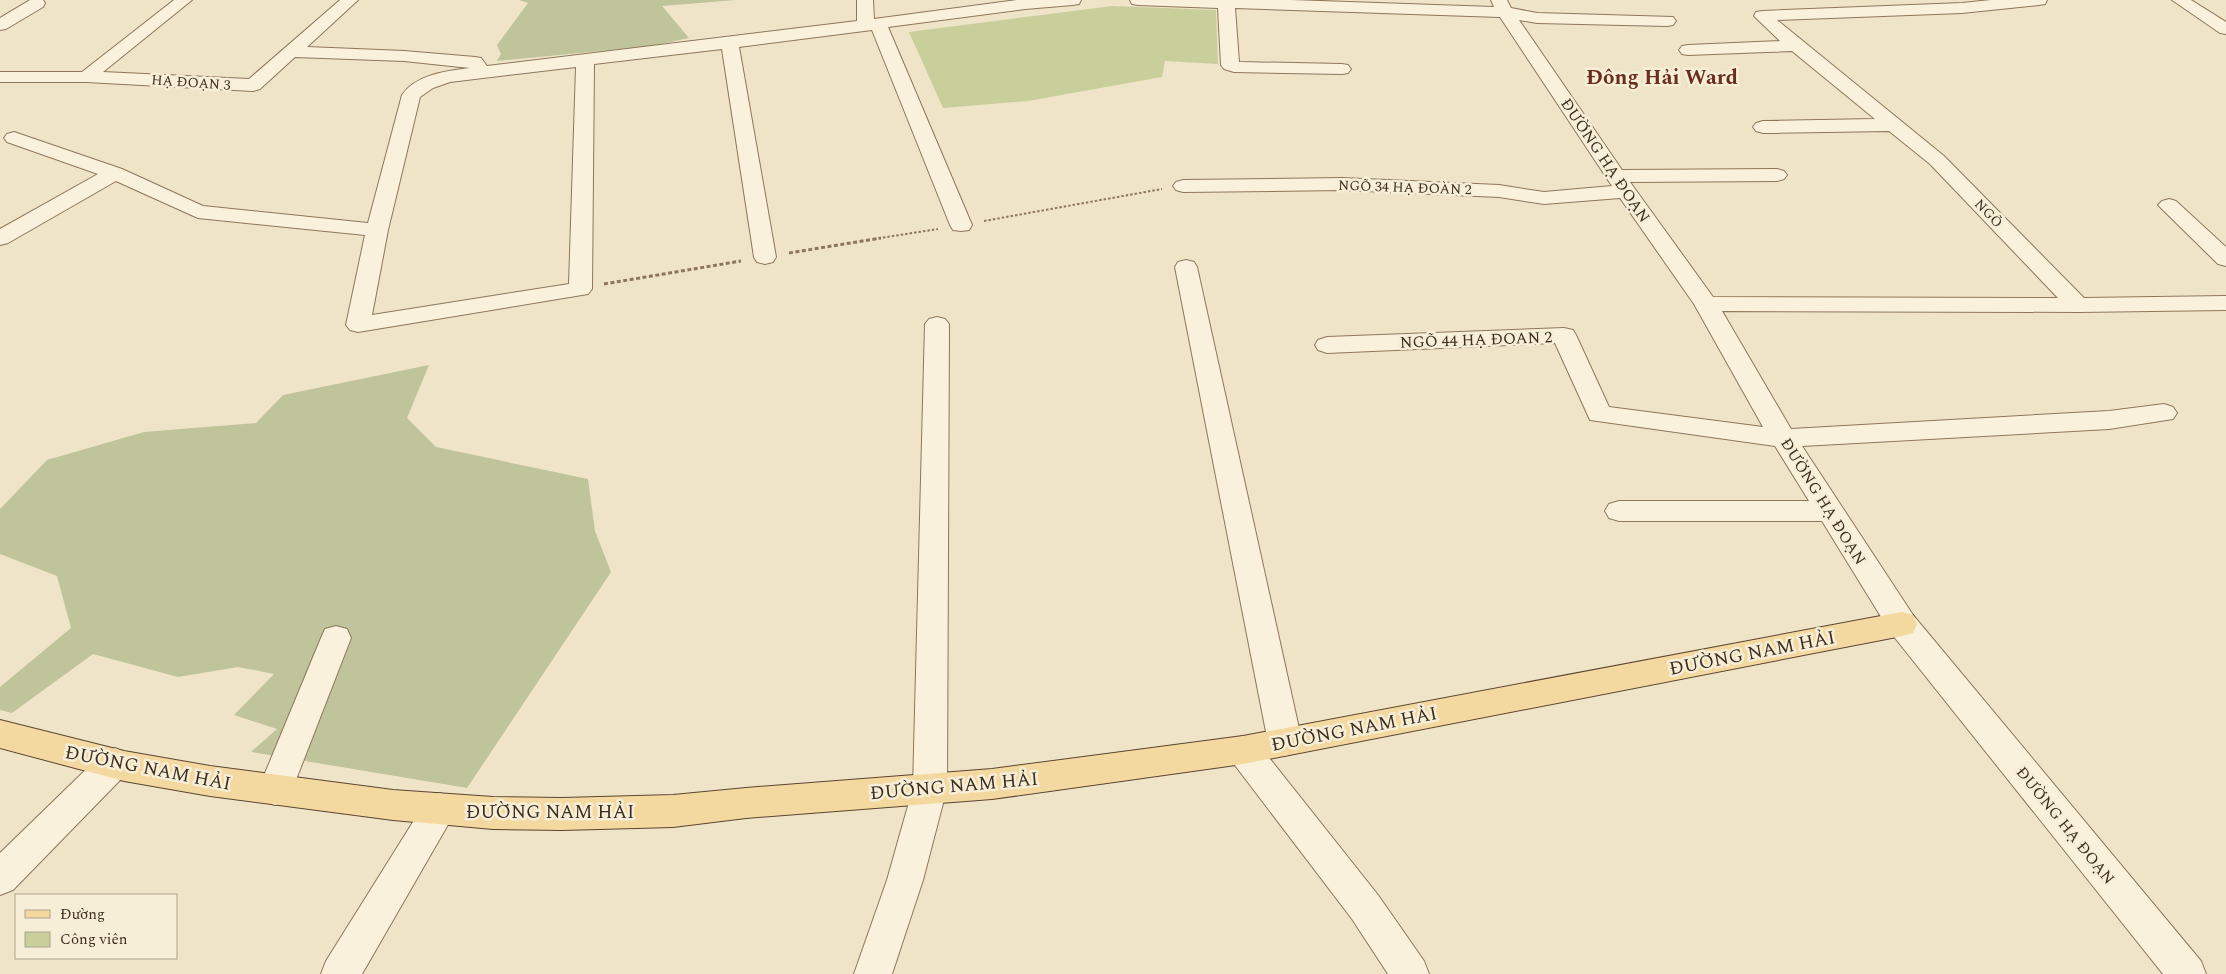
<svg xmlns="http://www.w3.org/2000/svg" width="2226" height="974" font-family="Spectral,serif">
<style>
.green{fill:#c9cf9b}
.cemetery{fill:#bfc49a}
.lines{fill:none;stroke-linecap:round;stroke-linejoin:round}
.minor-casing{stroke:#8d765c;stroke-width:2}
.major-casing{stroke:#5b4430;stroke-width:2}
.path-far1{stroke:#8d765c;stroke-width:2;stroke-dasharray:2.5 2;stroke-linecap:butt}
.path{stroke:#8d765c;stroke-width:3;stroke-dasharray:4 2.5;stroke-linecap:butt}
.minor{fill:#faf1dc;fill-rule:evenodd}
.major{fill:#f3d9a0;fill-rule:evenodd}
.labels{text-anchor:middle;stroke-width:5;stroke-linejoin:round;paint-order:stroke}
.far-street-label{font-size:14px;fill:#3d2e20;stroke:#f7eed8}
.street-label{font-size:16px;fill:#3d2e20;stroke:#f7eed8}
.near-street-label{font-size:19px;fill:#3d2e20;stroke:#f7eed8}
.far-town-label{font-size:21px;font-weight:bold;fill:#6b2e1e;stroke:#f7eed8}
</style>
<rect width="100%" height="100%" fill="#f0e4c8"/>
<path class="green" d="M1112,6L1216,10L1218,64L1165,61L1162,77L1028,101L943,108L909,32Z"/>
<g class="cemetery">
<path d="M519,0H736L662,6L689,38L652,46L497,61L501,54L497,45L528,3Z"/>
<path d="M429,365L407,418L436,447L588,479L595,531L611,572L467,788L251,752L277,729L234,715L274,674L238,667L178,677L93,654L12,713L0,710V687L71,628L57,576L0,554V509L47,460L144,432L256,423L283,395Z"/>
</g>
<g class="lines">
<defs>
<g id="minor">
<path d="M30,0H43L45,3L43,7L6,29L0,30V18Z"/>
<path d="M174,0H192L103,72L249,79L340,0H358L307,47L404,51L475,57L481,58L487,66L857,21V0H873L874,19L1017,0H1081L1079,4L1073,5L1025,9L888,27L972,225L969,230L961,231L953,230L950,225L872,30L739,47L776,257L773,262L765,264L757,262L754,257L722,49L594,64L592,289L588,294L358,332L350,330L346,325L365,235L198,218L116,181L8,243L0,245V229L98,174L7,142L4,138L7,134L14,132L122,169L203,206L368,223L402,95C416,74 448,71 470,68L404,61L295,57L260,89L253,91L86,82H0V72H82ZM576,67L569,284L372,315L388,230L420,97L433,88L450,82Z"/>
<path d="M1130,0H1291L1494,7L1491,0H1507L1511,8L1537,13L1673,17L1676,21L1673,25L1667,26L1537,23L1519,20L1622,170L1777,169L1784,171L1787,175L1784,179L1777,181L1630,182L1713,297L2058,298L1930,164L1889,131L1763,133L1756,131L1753,127L1756,123L1763,121L1875,119L1792,51L1688,55L1682,54L1679,50L1682,46L1688,45L1780,41L1754,16L1756,12L1762,11L1962,3L1991,0H2047L2045,4L2039,5L1962,13L1777,20L1944,156L2084,298L2226,296V310L2078,312L1722,311L1791,429L2109,411L2164,404L2173,407L2177,413L2173,419L2109,429L1802,446L1913,615L2201,961L2206,974H2163L1891,633L1822,521H1619L1609,518L1605,511L1609,504L1619,501H1809L1775,446L1590,420L1555,343L1327,353L1318,350L1315,345L1318,340L1327,337L1564,328L1573,330L1576,335L1609,407L1763,427L1694,304L1620,198L1544,204L1499,197L1342,190L1183,192L1176,190L1173,186L1176,182L1183,180L1342,178L1499,185L1544,192L1612,186L1500,17L1235,8L1239,62L1342,64L1348,65L1351,69L1348,73L1342,74L1234,72L1224,69L1221,65L1218,8L1138,5L1132,4Z"/>
<path d="M2172,0H2191L2226,22V34L2220,33Z"/>
<path d="M2169,199L2176,201L2226,247V266L2218,264L2162,209L2158,205L2162,201Z"/>
<path d="M1186,260L1194,262L1197,267L1302,742L1297,752L1285,756L1273,752L1268,742L1175,267L1178,262Z"/>
<path d="M937,317L945,319L949,324L947,788L923,880L892,974H854L887,880L913,788L925,324L929,319Z"/>
<path d="M336,626L347,629L351,638L292,790L287,801L275,805L263,801L258,790L321,638L325,629Z"/>
<path d="M1243,736L1255,740L1378,895L1424,961L1429,974H1388L1352,919L1231,760L1226,750L1231,740Z"/>
<path d="M115,748L127,753L132,763L127,773L13,890L0,895V853L103,753Z"/>
<path d="M440,793L452,798L457,809L362,974H321L326,961L428,798Z"/>
</g>
<path id="major" d="M1902,612L1913,615L1917,624L1913,633L1902,636L1243,764L992,799L746,818L673,827L562,830L493,829L393,820L210,796L124,781L0,748V720L124,751L210,766L393,790L493,797L562,798L673,795L746,788L992,769L1243,736Z"/>
</defs>
<use href="#minor" class="minor-casing"/>
<use href="#major" class="major-casing"/>
<g class="path-far1">
<path d="M984,221L1162,189"/>
<path d="M874,239L938,229"/>
</g>
<g class="path">
<path d="M789,253L881,238"/>
<path d="M604,284L741,261"/>
</g>
<use href="#minor" class="minor"/>
<use href="#major" class="major"/>
</g>
<g class="labels">
<g class="far-street-label">
<text transform="translate(191 82) rotate(4)" y="5">HẠ ĐOẠN 3</text>
<text transform="translate(1405 187) rotate(2)" y="5">NGÕ 34 HẠ ĐOÀN 2</text>
<text transform="translate(1989 213) rotate(46)" y="5">NGÕ</text>
</g>
<g class="street-label">
<text transform="translate(1606 160) rotate(56)" y="6">ĐƯỜNG HẠ ĐOẠN</text>
<text transform="translate(1476 339) rotate(-2)" y="6">NGÕ 44 HẠ ĐOAN 2</text>
<text transform="translate(1824 501) rotate(58)" y="6">ĐƯỜNG HẠ ĐOẠN</text>
<text transform="translate(2066 825) rotate(51)" y="6">ĐƯỜNG HẠ ĐOẠN</text>
</g>
<g class="near-street-label">
<text transform="translate(1752 652) rotate(-11)" y="7">ĐƯỜNG NAM HẢI</text>
<text transform="translate(1354 728) rotate(-11)" y="7">ĐƯỜNG NAM HẢI</text>
<text transform="translate(148 767) rotate(11)" y="7">ĐƯỜNG NAM HẢI</text>
<text transform="translate(954 785) rotate(-5)" y="7">ĐƯỜNG NAM HẢI</text>
<text x="550" y="818">ĐƯỜNG NAM HẢI</text>
</g>
<g class="far-town-label">
<text x="1662" y="84">Đông Hải Ward</text>
</g>
</g>
<rect x="15" y="894" width="162" height="65" fill="#f7eed8" stroke="#ada18e"/>
<rect x="25" y="910" width="25" height="8" fill="#f3d9a0" stroke="#ada18e"/>
<text x="60" y="919" font-size="15" fill="#3d2e20">Đường</text>
<rect x="25" y="932" width="25" height="15" fill="#c9cf9b" stroke="#ada18e"/>
<text x="60" y="944" font-size="15" fill="#3d2e20">Công viên</text>
</svg>
